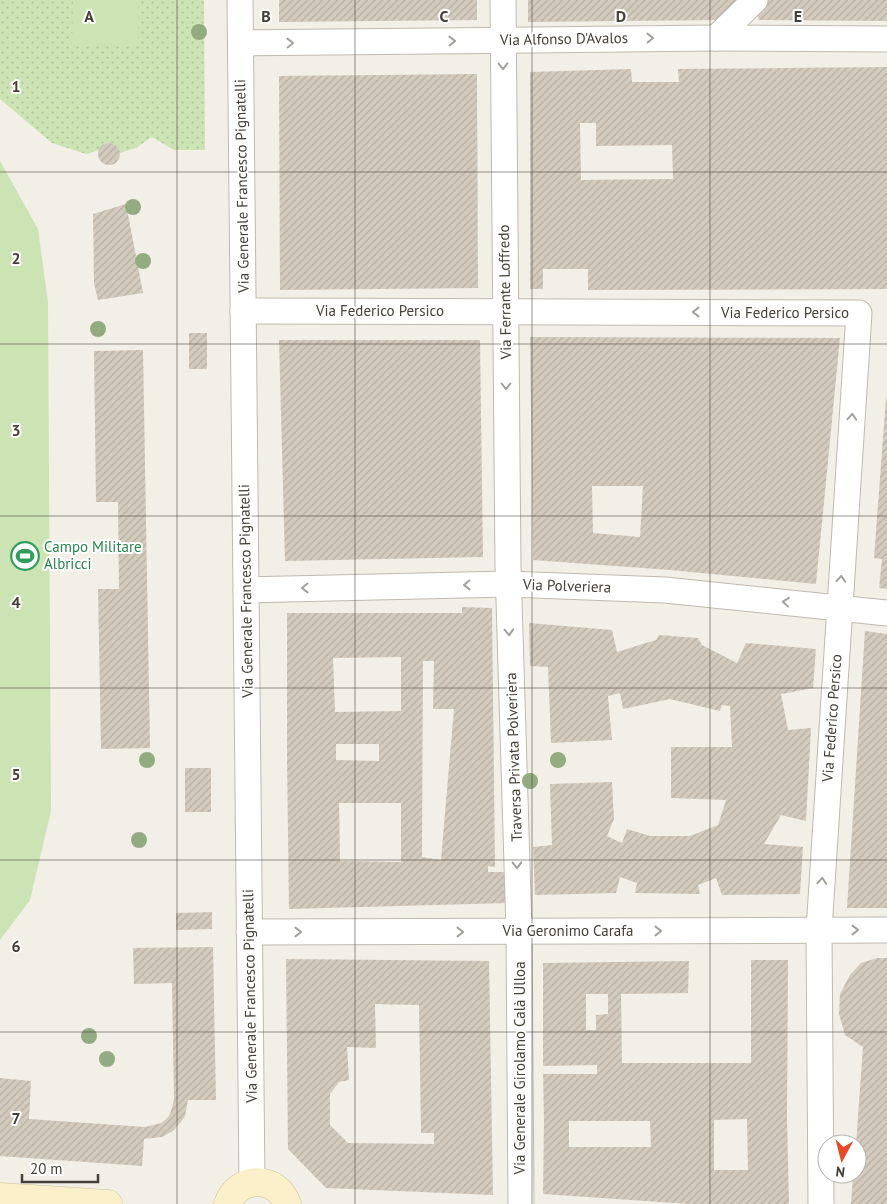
<svg xmlns="http://www.w3.org/2000/svg" width="887" height="1204" font-family="'PT Sans',sans-serif">
<style>
.park{fill:url(#park-dots)}
.pitch{fill:#cce4b3}
.building{fill:url(#building-hatch);fill-rule:evenodd}
.lines{fill:none;stroke-linecap:round;stroke-linejoin:round}
.street-casing{stroke:#c0baad;stroke-width:27}
.secondary-casing{stroke:#cfc399;stroke-width:29}
.street{stroke:#fff;stroke-width:25}
.secondary{stroke:#fbf0c9;stroke-width:28}
.tree{fill:#93ab81}
.oneway{stroke:#a2a09b}
.grid{fill:none;stroke:#454037;stroke-width:1;stroke-opacity:0.55}
.labels{text-anchor:middle;stroke-width:4;stroke-linejoin:round;paint-order:stroke}
.street-label{font-size:15px;fill:#454037;stroke:#fff}
.leisure-label{font-size:15px;fill:#27864d;stroke:#fff;text-anchor:start}
.grid-label{font-size:16px;text-anchor:middle;font-weight:bold;fill:#454037;stroke:#fff;stroke-width:4;stroke-linejoin:round;paint-order:stroke}
</style>
<defs>
<pattern id="park-dots" width="8" height="8" patternUnits="userSpaceOnUse" patternTransform="scale(1.25)"><rect width="8" height="8" fill="#cce4b3"/><path d="M2 2h.1M6 6h.1" fill="none" stroke="#b1c59b" stroke-width="1.8" stroke-linecap="round"/></pattern>
<pattern id="building-hatch" width="6" height="6" patternUnits="userSpaceOnUse" patternTransform="scale(1.25)"><rect width="6" height="6" fill="#d3cbbd"/><path d="M-1 1l2-2M0 6l6-6M5 7l2-2" fill="none" stroke="#b6afa3"/></pattern>
</defs>
<rect width="100%" height="100%" fill="#f2efe7"/>
<path class="park" d="M0,0H73V45L138,46V0H204L205,150H174L152,137L136,148L120,153L118,147L112,143L104,145L99,150L86,154L52,143L0,99Z"/>
<g class="pitch">
<path d="M73,0H138V46H72Z"/>
<path d="M0,161L38,229L48,302L51,811L30,900L0,940Z"/>
</g>
<g class="building">
<path d="M279,0H477V20L279,22Z"/>
<path d="M528,0H737L716,20L528,22Z"/>
<path d="M768,0H887V21L759,20L756,11Z"/>
<path d="M887,67V289L588,290V269H543V289H530V72L631,69L632,82H679L678,69ZM580,123H596V146L672,145L673,179L581,180Z"/>
<path d="M477,74L478,288L280,290L279,76Z"/>
<circle cx="109" cy="154" r="11"/>
<path d="M126,204L143,293L98,300L94,284L93,214Z"/>
<rect x="189" y="333" width="18" height="36"/>
<path d="M530,337L840,338L816,584L670,570L533,560ZM592,486H643L640,537L593,533Z"/>
<path d="M279,340H480L483,557L285,561Z"/>
<path d="M143,350L150,748L101,749L98,589H119L118,502H96L94,351Z"/>
<path d="M886,398H887V589L879,588L882,559L874,558Z"/>
<path d="M462,607L492,608L495,867L488,866V872H507L508,903L289,909L287,760V613H462ZM401,657V711L335,712L333,658ZM423,661H434L433,709H454L441,860L422,857ZM336,744H379V761L336,760ZM339,803H401V862L340,861Z"/>
<path d="M529,623L612,630L617,652L656,640L659,635L698,638L702,645L737,663L746,643L816,649L813,688L781,694L788,730L811,728L806,821L781,815L764,844L803,847L800,894L722,895L716,878L698,885L700,894L635,893L637,883L620,877L616,893L535,895L533,847L552,845L550,784L612,782L614,819L607,836L622,843L627,829L650,836H690L718,825L726,800L671,798V747H732L730,706L722,705L720,711L670,699L623,709L620,693L608,696L612,740L551,743L548,667L530,666Z"/>
<path d="M865,631L887,634V908H847Z"/>
<rect x="185" y="768" width="26" height="44"/>
<path d="M212,912V929L176,930V913Z"/>
<path d="M213,947L216,1100H188L185,1116L181,1122L173,1131L162,1137L144,1139L142,1166L0,1156V1078L31,1081L29,1119L145,1127L161,1123L165,1120L169,1116L171,1111L174,1100L172,983L134,984L133,948Z"/>
<path d="M877,958H887V1204H851L853,1174H857V1144H856L863,1047L845,1035L839,1014L840,994L850,975L861,963Z"/>
<path d="M286,959L489,961L493,1195L326,1188L288,1149ZM375,1004L419,1005L421,1133H434V1144L348,1143L330,1125V1094L339,1082L349,1080L347,1047L376,1048Z"/>
<path d="M751,960H788L787,1119L789,1204H689L543,1194L544,1121L543,1074H597V1065L543,1066V963L689,961L688,993L621,994L622,1063H751ZM586,994H608V1014L596,1015V1030H586ZM747,1119L748,1170H714V1120ZM569,1121H650L651,1147H569Z"/>
</g>
<g class="lines">
<defs>
<g id="street">
<path d="M240,0L252,1183"/>
<path d="M503,0L508,567L519,931L521,1204"/>
<path d="M716,38L755,0"/>
<path d="M241,43L716,38L887,39"/>
<path d="M243,311L859,313L819,930L821,1204"/>
<path d="M246,590L508,584L665,590L887,613"/>
<path d="M249,932L887,930"/>
</g>
<g id="secondary">
<path d="M0,1197L108,1204"/>
<path d="M228,1204C238,1175 277,1175 287,1204"/>
</g>
</defs>
<use href="#street" class="street-casing"/>
<use href="#secondary" class="secondary-casing"/>
<use href="#street" class="street"/>
<use href="#secondary" class="secondary"/>
</g>
<g class="tree">
<circle cx="199" cy="32" r="8"/>
<circle cx="133" cy="207" r="8"/>
<circle cx="143" cy="261" r="8"/>
<circle cx="98" cy="329" r="8"/>
<circle cx="147" cy="760" r="8"/>
<circle cx="558" cy="760" r="8"/>
<circle cx="530" cy="781" r="8"/>
<circle cx="139" cy="840" r="8"/>
<circle cx="89" cy="1036" r="8"/>
<circle cx="107" cy="1059" r="8"/>
</g>
<defs><path id="oneway-chevron" d="M-2-3.5L2.5 0L-2 3.5" fill="none" stroke-width="1.6" stroke-linecap="round" stroke-linejoin="round" transform="scale(1.25)"/></defs>
<g class="oneway">
<use href="#oneway-chevron" transform="translate(650 38) rotate(-1)"/>
<use href="#oneway-chevron" transform="translate(452 41) rotate(-1)"/>
<use href="#oneway-chevron" transform="translate(290 43) rotate(-1)"/>
<use href="#oneway-chevron" transform="translate(503 66) rotate(89)"/>
<use href="#oneway-chevron" transform="translate(696 312) rotate(-180)"/>
<use href="#oneway-chevron" transform="translate(506 386) rotate(90)"/>
<use href="#oneway-chevron" transform="translate(852 417) rotate(-86)"/>
<use href="#oneway-chevron" transform="translate(841 579) rotate(-86)"/>
<use href="#oneway-chevron" transform="translate(467 585) rotate(179)"/>
<use href="#oneway-chevron" transform="translate(305 588) rotate(179)"/>
<use href="#oneway-chevron" transform="translate(786 602) rotate(-174)"/>
<use href="#oneway-chevron" transform="translate(509 632) rotate(88)"/>
<use href="#oneway-chevron" transform="translate(517 865) rotate(88)"/>
<use href="#oneway-chevron" transform="translate(822 881) rotate(-86)"/>
<use href="#oneway-chevron" transform="translate(855 930)"/>
<use href="#oneway-chevron" transform="translate(658 931)"/>
<use href="#oneway-chevron" transform="translate(298 932)"/>
<use href="#oneway-chevron" transform="translate(460 932)"/>
</g>
<path class="grid" d="M177,0V1204M355,0V1204M532,0V1204M710,0V1204M0,172H887M0,344H887M0,516H887M0,688H887M0,860H887M0,1032H887"/>
<defs>
<symbol id="stadium-ring" viewBox="-11 -11 22 22"><circle r="9.5" fill="#fff" stroke="#2e9e5b" stroke-width="1.5"/><path d="M0-5a6.5 5 0 1 0 0 10a6.5 5 0 1 0 0-10ZM-3.5-1.8h7v3.6h-7Z" fill="#2e9e5b"/></symbol>
</defs>
<g fill-rule="evenodd">
<use href="#stadium-ring" x="9" y="540" width="32" height="32"/>
</g>
<g class="labels">
<g class="street-label">
<text transform="translate(564 39) rotate(-1)" y="5">Via Alfonso D'Avalos</text>
<text transform="translate(242 186) rotate(-91)" y="5">Via Generale Francesco Pignatelli</text>
<text transform="translate(505 292) rotate(-91)" y="5">Via Ferrante Loffredo</text>
<text x="380" y="316">Via Federico Persico</text>
<text x="785" y="318">Via Federico Persico</text>
<text transform="translate(567 586) rotate(2)" y="5">Via Polveriera</text>
<text transform="translate(246 591) rotate(-91)" y="5">Via Generale Francesco Pignatelli</text>
<text transform="translate(832 718) rotate(-86)" y="5">Via Federico Persico</text>
<text transform="translate(514 757) rotate(-92)" y="5">Traversa Privata Polveriera</text>
<text x="568" y="936">Via Geronimo Carafa</text>
<text transform="translate(250 996) rotate(-91)" y="5">Via Generale Francesco Pignatelli</text>
<text transform="translate(520 1068) rotate(-90)" y="5">Via Generale Girolamo Calà Ulloa</text>
</g>
<g class="leisure-label">
<text x="44" y="552">Campo Militare<tspan x="44" dy="17">Albricci</tspan></text>
</g>
</g>
<g class="grid-label">
<text x="89" y="22">A</text>
<text x="266" y="22">B</text>
<text x="444" y="22">C</text>
<text x="621" y="22">D</text>
<text x="798" y="22">E</text>
<text x="16" y="92">1</text>
<text x="16" y="264">2</text>
<text x="16" y="436">3</text>
<text x="16" y="608">4</text>
<text x="16" y="780">5</text>
<text x="16" y="952">6</text>
<text x="16" y="1124">7</text>
</g>
<g transform="translate(842 1159) rotate(187)"><circle r="24" fill="#ffffff" stroke="#b5b3af"/>
<path d="M0-4L9 19L0 12L-9 19Z" fill="#eb4925"/>
<text y="-8" font-size="14" font-weight="bold" text-anchor="middle" fill="#454037">N</text>
</g>
<path d="M22 1174v8h76v-8" fill="none" stroke="#454037" stroke-width="2.5"/>
<text x="30" y="1174" font-size="15" fill="#454037" stroke="#ffffff" stroke-width="4" paint-order="stroke">20 m</text>
</svg>
